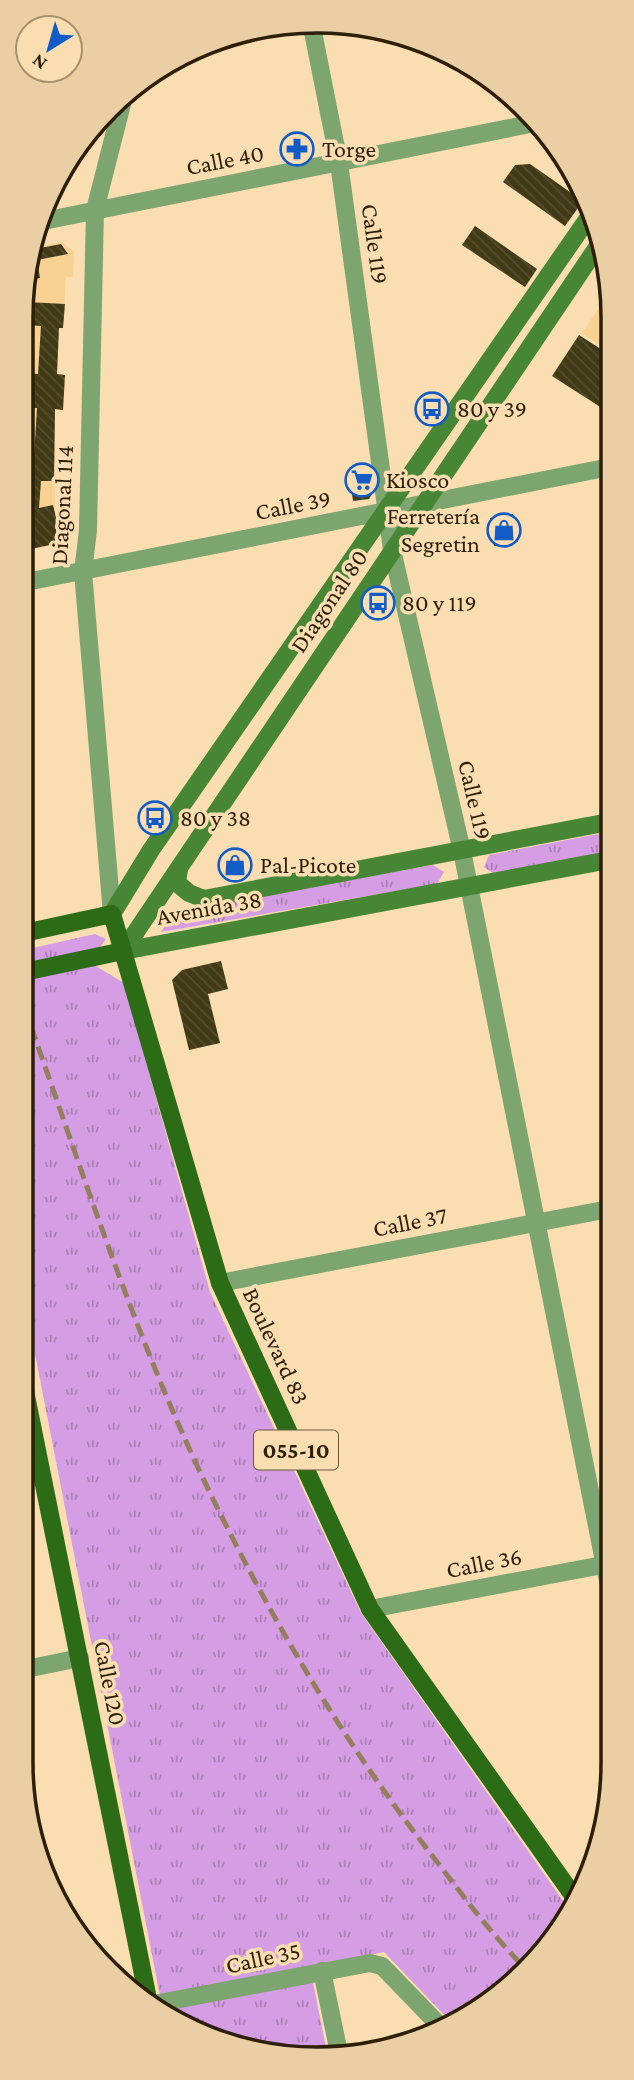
<svg xmlns="http://www.w3.org/2000/svg" width="634" height="2080" font-family="'Crimson Pro',serif">
<style>
.built{fill:#f9d192}
.grass{fill:url(#grass-tufts)}
.building{fill:url(#building-back-hatch)}
.lines{fill:none;stroke-linecap:round;stroke-linejoin:round}
.street{stroke:#7ca570;stroke-width:18}
.secondary{stroke:#478634;stroke-width:18}
.primary{stroke:#2d6c16;stroke-width:18}
.rail{stroke:#937e5d;stroke-width:5;stroke-dasharray:14 7;stroke-linecap:butt}
.labels{text-anchor:middle;stroke-width:7;stroke-linejoin:round;paint-order:stroke}
.shield{fill:#faddb1;stroke:#6a583b;stroke-width:2}
.shield-label{font-size:23px;font-weight:bold;fill:#2d1f09}
.poi-label{font-size:24px;fill:#2d1f09;stroke:#faddb1;text-anchor:start}
.street-label{font-size:24px;fill:#2d1f09;stroke:#faddb1}
.rim{fill:none;stroke:#2d1f09;stroke-width:3.5}
</style>
<defs>
<pattern id="grass-tufts" width="24" height="20" patternUnits="userSpaceOnUse" patternTransform="scale(1.75)"><rect width="24" height="20" fill="#d59de4"/><path d="M3 7l-1-3M5 7V3M7 7l1-3M15 17l-1-3M17 17v-4M19 17l1-3" fill="none" stroke="#ad7fb7"/></pattern>
<pattern id="building-back-hatch" width="6" height="6" patternUnits="userSpaceOnUse" patternTransform="scale(1.75)"><rect width="6" height="6" fill="#413a16"/><path d="M-1 5l2 2M0 0l6 6M5-1l2 2" fill="none" stroke="#544e2e"/></pattern>
</defs>
<rect width="100%" height="100%" fill="#faddb1"/>
<g class="built">
<path d="M62,242L74,252L73,277H66L63,328H59L57,374L65,375L63,410H55V544L26,550L27,259L31,248Z"/>
<path d="M610,292V351L582,333Z"/>
</g>
<g class="grass">
<path d="M609,832V853L494,874L484,867L489,855Z"/>
<path d="M433,865L444,872L437,884L161,932L175,911Z"/>
<path d="M95,934L106,939L98,950L24,965V950Z"/>
<path d="M94,965L124,983L210,1292L361,1613L570,1911L563,1927L497,1998L450,2021L384,1952L310,1967L327,2053L279,2057L186,2028L163,2011L23,1292L24,980Z"/>
</g>
<g class="building">
<path d="M530,164L583,201L565,226L503,182L515,165Z"/>
<path d="M475,226L537,269L525,287L462,245Z"/>
<path d="M61,244L68,254L37,260L40,278L27,281V259L30,250Z"/>
<path d="M27,302L65,304L63,328H59L57,374L65,375L63,410L55,409L54,481H41L39,508L53,505L57,522L55,544L26,550V511L32,509L33,481L26,480V456H34L37,408H26V373L38,374L41,326L27,325Z"/>
<path d="M579,335L610,355V401L605,410L552,376Z"/>
<path d="M372,468L375,489L369,499L353,501L349,471Z"/>
<path d="M513,514L518,542L494,546L490,518Z"/>
<path d="M221,961L228,989L208,994L220,1043L189,1050L172,980L182,970Z"/>
</g>
<g class="lines">
<g class="street">
<path d="M312,27L339,163L392,550L462,851L608,1581"/>
<path d="M43,221L540,122"/>
<path d="M26,582L610,467"/>
<path d="M112,914L83,572L88,530L95,210L123,100"/>
<path d="M220,1283L609,1209"/>
<path d="M370,1609L608,1564"/>
<path d="M21,1670L80,1658"/>
<path d="M322,1971L339,2053"/>
<path d="M154,2004L370,1963L382,1966L440,2026"/>
</g>
<g class="secondary">
<path d="M179,868L177,883L189,893L204,899L609,822"/>
<path d="M112,914L151,850L591,214"/>
<path d="M123,951L600,243"/>
<path d="M123,951L609,860"/>
</g>
<g class="primary">
<path d="M24,933L112,914L220,1283L370,1609L575,1898"/>
<path d="M24,972L123,951"/>
<path d="M22,1376L148,1999"/>
</g>
<path class="rail" d="M24,1007C83,1172 136,1342 213,1499C274,1624 345,1744 431,1854C461,1893 490,1933 525,1968"/>
</g>
<defs>
<symbol id="pharmacy-ring" viewBox="-11 -11 22 22"><circle r="9.5" fill="#faddb1" stroke="#115cc7" stroke-width="1.5"/><path d="M-2-6h4v4h4v4h-4v4h-4v-4h-4v-4h4Z" fill="#115cc7"/></symbol>
<symbol id="bus-ring" viewBox="-11 -11 22 22"><circle r="9.5" fill="#faddb1" stroke="#115cc7" stroke-width="1.5"/><path d="M-5-6H5V4H4V6H2V4H-2V6H-4V4H-5ZM-3.5-4V0h7V-4ZM-3.5 1.2v1.5H-2V1.2ZM2 1.2v1.5H3.5V1.2Z" fill="#115cc7"/></symbol>
<symbol id="supermarket-ring" viewBox="-11 -11 22 22"><circle r="9.5" fill="#faddb1" stroke="#115cc7" stroke-width="1.5"/><path d="M-6-5.5h2.5l.6 2H6L4.5 2H-2.5L-4.4-4H-6ZM-1.5 3.2a1.3 1.3 0 1 0 .1 0ZM3 3.2a1.3 1.3 0 1 0 .1 0Z" fill="#115cc7"/></symbol>
<symbol id="shop-ring" viewBox="-11 -11 22 22"><circle r="9.5" fill="#faddb1" stroke="#115cc7" stroke-width="1.5"/><path d="M-5-2.5h2.3a2.7 3.5 0 0 1 5.4 0H5L5.5 6h-11ZM-1.5-2.5h3a1.5 2.3 0 0 0-3 0Z" fill="#115cc7"/></symbol>
</defs>
<g fill-rule="evenodd">
<use href="#pharmacy-ring" x="278" y="130" width="38" height="38"/>
<use href="#bus-ring" x="413" y="390" width="38" height="38"/>
<use href="#supermarket-ring" x="343" y="461" width="38" height="38"/>
<use href="#shop-ring" x="485" y="511" width="38" height="38"/>
<use href="#bus-ring" x="359" y="584" width="38" height="38"/>
<use href="#bus-ring" x="136" y="799" width="38" height="38"/>
<use href="#shop-ring" x="216" y="846" width="38" height="38"/>
</g>
<g class="labels">
<rect class="shield" x="254" y="1430.5" width="84" height="39" rx="5"/>
<g class="shield-label">
<text x="296" y="1458">055-10</text>
</g>
<g class="poi-label">
<text x="322" y="157">Torge</text>
<text x="457" y="417">80 y 39</text>
<text x="386" y="488">Kiosco</text>
<text x="480" y="524" text-anchor="end">Ferretería<tspan x="480" dy="28">Segretin</tspan></text>
<text x="402" y="611">80 y 119</text>
<text x="180" y="826">80 y 38</text>
<text x="260" y="873">Pal-Picote</text>
</g>
<g class="street-label">
<text transform="translate(225 160) rotate(-11)" y="8">Calle 40</text>
<text transform="translate(375 244) rotate(82)" y="8">Calle 119</text>
<text transform="translate(62 505) rotate(-87)" y="8">Diagonal 114</text>
<text transform="translate(293 505) rotate(-11)" y="8">Calle 39</text>
<text transform="translate(329 601) rotate(-56)" y="8">Diagonal 80</text>
<text transform="translate(475 800) rotate(77)" y="8">Calle 119</text>
<text transform="translate(209 908) rotate(-10)" y="8">Avenida 38</text>
<text transform="translate(410 1222) rotate(-11)" y="8">Calle 37</text>
<text transform="translate(276 1346) rotate(65)" y="8">Boulevard 83</text>
<text transform="translate(484 1563) rotate(-11)" y="8">Calle 36</text>
<text transform="translate(110 1683) rotate(79)" y="8">Calle 120</text>
<text transform="translate(263 1958) rotate(-12)" y="8">Calle 35</text>
</g>
</g>
<path d="M0 0H634V2080H0ZM317 33H317A284 284 0 0 1 601 317V1763A284 284 0 0 1 317 2047H317A284 284 0 0 1 33 1763V317A284 284 0 0 1 317 33Z" fill="#eacea4" fill-rule="evenodd"/>
<path class="rim" d="M317 33H317A284 284 0 0 1 601 317V1763A284 284 0 0 1 317 2047H317A284 284 0 0 1 33 1763V317A284 284 0 0 1 317 33Z"/>
<g transform="translate(49 49) rotate(217)"><circle r="33" fill="#faddb1" stroke="#a8916e" stroke-width="2"/>
<path d="M0-5L12 26L0 18L-12 26Z" fill="#115cc7"/>
<text y="-10" font-size="19" font-weight="bold" text-anchor="middle" fill="#2d1f09">N</text>
</g>
</svg>
